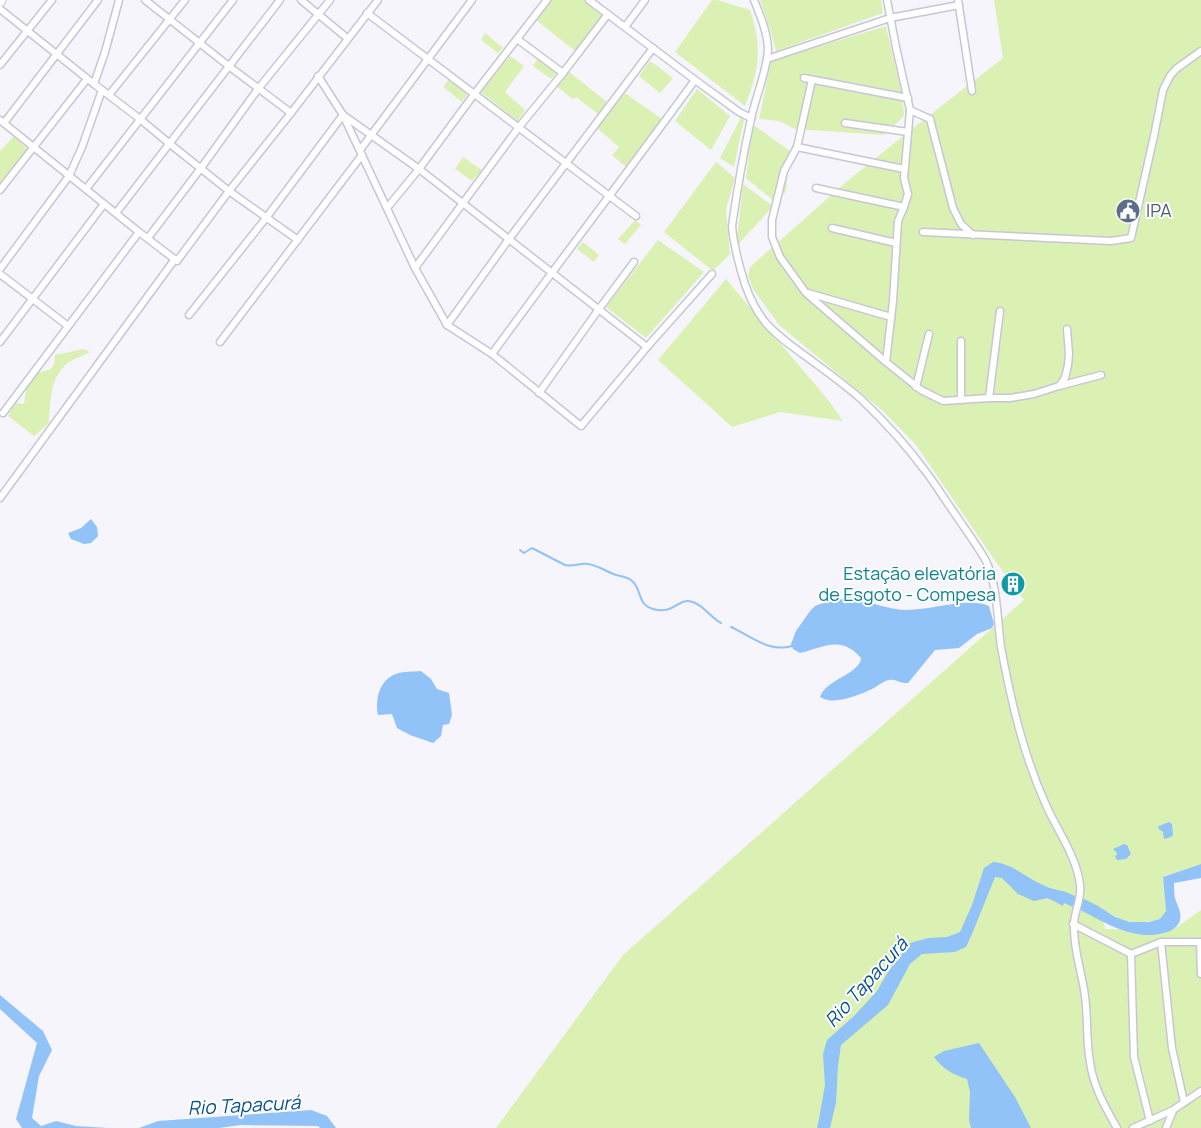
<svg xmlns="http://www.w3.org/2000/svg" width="1201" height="1128" font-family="Manrope,sans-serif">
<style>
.green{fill:#daf1b3}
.water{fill:#91c2f8}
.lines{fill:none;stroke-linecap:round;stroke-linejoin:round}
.stream{stroke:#91c2f8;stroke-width:2}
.river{stroke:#91c2f8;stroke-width:11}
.street-casing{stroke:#c7c6d7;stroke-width:9}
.secondary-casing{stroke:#c7c6d7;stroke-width:11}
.street{stroke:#fff;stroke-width:6}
.secondary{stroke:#fff;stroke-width:9}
.labels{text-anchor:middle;stroke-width:4;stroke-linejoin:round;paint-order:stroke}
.service-label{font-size:18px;fill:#4e5e75;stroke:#fff;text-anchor:start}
.culture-label{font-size:18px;fill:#0d838f;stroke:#fff;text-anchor:end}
.water-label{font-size:19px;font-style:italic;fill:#095392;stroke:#fff}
</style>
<rect width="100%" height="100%" fill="#f6f5fc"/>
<g class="green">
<path d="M551,0H584L604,15L575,51L536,20Z"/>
<path d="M712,0H717L750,10C763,49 759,69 745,106L675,52Z"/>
<path d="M760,0H881L883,13L776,51L771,32Z"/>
<path d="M994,0H1201V864L1163,877L1166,911L1161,919C1145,923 1128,924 1114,916C1109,913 1105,910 1101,908L1105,929H1174L1201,910V1128H496L623,955L1024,600L993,558L916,445L883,411L779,325L753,289L748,276L750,267L845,183L908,132L1003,58Z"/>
<path d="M886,26L903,98L904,116L884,135L795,129L779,121L759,119L771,61Z"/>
<path d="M485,33L503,48L498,53L481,40Z"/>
<path d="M510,56L524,66L505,92L525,110L518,121L481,92Z"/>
<path d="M538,58L557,72L551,79L533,66Z"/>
<path d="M650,61L673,78L660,93L639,76Z"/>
<path d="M568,71L607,102L598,114L576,97L573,99L556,86Z"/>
<path d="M449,79L468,93L462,102L443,87Z"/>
<path d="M697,89L730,116L711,150L675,121Z"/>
<path d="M625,93L662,119L626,167L612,155L619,147L597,128Z"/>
<path d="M741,117L744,120L734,167L720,158Z"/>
<path d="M752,124L790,151L786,192L775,202L746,178Z"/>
<path d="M14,136L28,150L0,183V151Z"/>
<path d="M463,157L482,170L472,181L455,169Z"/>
<path d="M716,162L735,178L726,210L730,254L713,271L664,232Z"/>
<path d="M743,184L773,206L736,247Z"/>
<path d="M635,220L641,225L625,244L618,239Z"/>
<path d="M658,240L704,272L646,338L606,307Z"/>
<path d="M583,242L599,255L594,262L577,249Z"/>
<path d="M726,279L829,401L843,421L780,412L732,427L658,360Z"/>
<path d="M83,349L90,352C83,356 74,358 68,363C50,376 50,403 49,423L34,436L8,416L15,403L24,404L26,389L37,373L51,369L54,364L55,355Z"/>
</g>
<g class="water">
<path d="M91,519L97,527L98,536L91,543L84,544L71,539L68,533L81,528Z"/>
<path d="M851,597C869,602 890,610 908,610C931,610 970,597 989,606L994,624L992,628L977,634L959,648L935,650L908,683C905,683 903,683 900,682C896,681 895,679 889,680C883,681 878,686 872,689C859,695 833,706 820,697C826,679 860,674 861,658C841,635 825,647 800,653L793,649L791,644L796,631L810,611L815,606L820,604Z"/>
<path d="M421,671L431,679L437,689L449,693L452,715L449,724L443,725L441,736L433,743L410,735L397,728L392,714L378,715C375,700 379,680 396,674C403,671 413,672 421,671Z"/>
<path d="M1169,822L1172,824L1173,835L1171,837L1164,839L1163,832L1158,828L1159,826Z"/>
<path d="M1124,844L1127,845L1131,854L1126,859L1117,860L1115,856L1117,855V853L1113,849Z"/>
<path d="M993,862C1012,863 1026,878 1043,885C1050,889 1058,890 1066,892L1063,906L1048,898L1034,901L1018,894L1002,878L995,877L972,934L966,947L955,952L922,954L910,964L888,1005L841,1045L838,1066L836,1103L830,1128H817L819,1119L825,1085L823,1054L827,1040L854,1016L877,991L888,972L910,943L928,938L947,937L960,932L972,905L984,868Z"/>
<path d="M1201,864V878L1174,883C1174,888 1174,893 1175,898C1177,906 1182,911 1180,920C1179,925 1174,929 1170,931C1139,944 1105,923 1079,909L1082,898L1098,906L1115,917L1130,922H1149L1160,919L1166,911L1163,877Z"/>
<path d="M0,995L43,1031L52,1050L39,1076L32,1118L41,1126L56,1121L76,1126L108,1128H22L16,1119L37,1043L0,1009Z"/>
<path d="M979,1043L1015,1097L1031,1128H971L969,1120L970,1092L967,1079C952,1074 944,1070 934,1057L944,1051Z"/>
<path d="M311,1110L327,1116L336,1128H320L318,1126L241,1125L219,1128H139L158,1121Z"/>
</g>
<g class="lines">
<g class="stream">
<path d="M520,550L524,553L532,548L565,565C573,567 579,563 588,564C597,565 607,572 616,575C621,576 627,577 631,580C643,589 636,604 653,609C673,615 678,599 689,601C702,603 710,617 721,623"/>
<path d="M731,627C751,636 769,653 792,646"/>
</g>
<path class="river" d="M1051,894L1066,898L1089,908"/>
<defs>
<g id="street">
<path d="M145,0L230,67L291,113"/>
<path d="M301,0L347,38"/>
<path d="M589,0L695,80L739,112L751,118"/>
<path d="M754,0C760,15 767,31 768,48C768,69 755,98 751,119C743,155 737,191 732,226C733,242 737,256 741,271C746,290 753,307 765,322C776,335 790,345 804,355C823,369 843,383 861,399C884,421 907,446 926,472C936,485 945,500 955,514C965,529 977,545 986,561C998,587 997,619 1001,647C1011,701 1023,754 1046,805C1057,830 1077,857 1080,885C1082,899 1074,911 1074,925C1073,949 1082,972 1085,996C1088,1018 1086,1040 1090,1062C1093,1086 1105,1107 1117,1128"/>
<path d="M887,0L896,47L910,110L930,119L953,208L961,224L973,235"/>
<path d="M958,0L972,91"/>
<path d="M0,9L94,84L140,119L170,144L229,191L298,240"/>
<path d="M367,13L636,216"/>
<path d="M625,27L645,0"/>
<path d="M517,39L563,73"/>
<path d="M767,59L890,18L959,5"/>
<path d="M0,65L52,0"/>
<path d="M318,76L343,115L415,268L447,325L492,354L581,426L647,347L712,274"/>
<path d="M804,78L908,98"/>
<path d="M812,80L797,147L904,169"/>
<path d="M94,84L105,52L119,0"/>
<path d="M109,95L185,0"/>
<path d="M0,120L139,232L177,261L229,191L291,113L378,0"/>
<path d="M4,123L98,0"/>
<path d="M845,123L908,132"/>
<path d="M797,147L784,171L772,220V237L780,257L806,293L886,362L921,390L943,401L989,398H1010L1034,394L1059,386L1065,378L1068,365L1069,354L1067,329"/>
<path d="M360,150L472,0"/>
<path d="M816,188L904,207"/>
<path d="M86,189L233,0"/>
<path d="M0,190L87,79"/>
<path d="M387,208L419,169L475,93L547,0"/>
<path d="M116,213L280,0"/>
<path d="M832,228L896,243"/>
<path d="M923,232L1111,241L1131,238L1154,136L1163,90L1170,76L1176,69L1201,51"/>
<path d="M148,238L201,168L258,89L330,0"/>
<path d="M415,268L519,127L563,73L608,14"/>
<path d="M0,269L69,176L82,147L102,90"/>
<path d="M0,274L68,326"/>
<path d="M808,293L891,317"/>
<path d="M189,315L266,218L343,115L419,169L647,347"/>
<path d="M447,325L509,239L653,48"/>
<path d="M0,342L104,204"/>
<path d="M220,342L362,155"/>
<path d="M492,354C559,262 628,172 695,80"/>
<path d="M886,362L893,301L898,221L904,207L908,194L904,178L910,110"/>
<path d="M1059,386L1101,375"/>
<path d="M916,387L929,334"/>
<path d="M539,393L599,309L634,262"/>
<path d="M989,398L1000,311"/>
<path d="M961,400V341"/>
<path d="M3,413L139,232"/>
<path d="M0,498L175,259"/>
<path d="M1073,924L1131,954L1161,942H1201"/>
<path d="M1161,942L1172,1048L1184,1102"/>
<path d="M1200,942L1201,974"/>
<path d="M1131,954L1134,1057L1150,1121"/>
<path d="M1133,1128L1173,1110L1201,1091"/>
<path d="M1166,1128L1173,1111"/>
</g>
<path id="secondary" d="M0,2L1,0"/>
</defs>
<use href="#street" class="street-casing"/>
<use href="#secondary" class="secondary-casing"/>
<use href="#street" class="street"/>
<use href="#secondary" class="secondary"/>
</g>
<defs>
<symbol id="civic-disc" viewBox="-11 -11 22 22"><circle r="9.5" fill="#5c6f8a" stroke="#fff"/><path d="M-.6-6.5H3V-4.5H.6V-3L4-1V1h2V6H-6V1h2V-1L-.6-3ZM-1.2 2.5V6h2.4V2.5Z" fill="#fff"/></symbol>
<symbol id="building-disc" viewBox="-11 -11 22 22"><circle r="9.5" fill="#0f9aa8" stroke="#fff"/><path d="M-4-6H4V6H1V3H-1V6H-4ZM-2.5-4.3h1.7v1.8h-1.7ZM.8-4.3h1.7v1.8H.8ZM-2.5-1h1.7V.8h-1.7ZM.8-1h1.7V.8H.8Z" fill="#fff"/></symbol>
</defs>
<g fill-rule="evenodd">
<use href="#civic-disc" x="1114" y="197" width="28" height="28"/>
<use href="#building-disc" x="999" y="570" width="28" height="28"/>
</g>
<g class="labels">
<g class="service-label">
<text x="1146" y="217">IPA</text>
</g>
<g class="culture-label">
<text x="996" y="580">Estação elevatória<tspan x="996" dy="21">de Esgoto - Compesa</tspan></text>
</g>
<g class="water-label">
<text transform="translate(866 982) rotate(-48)" y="7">Rio Tapacurá</text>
<text transform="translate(244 1105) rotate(-3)" y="7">Rio Tapacurá</text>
</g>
</g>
</svg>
